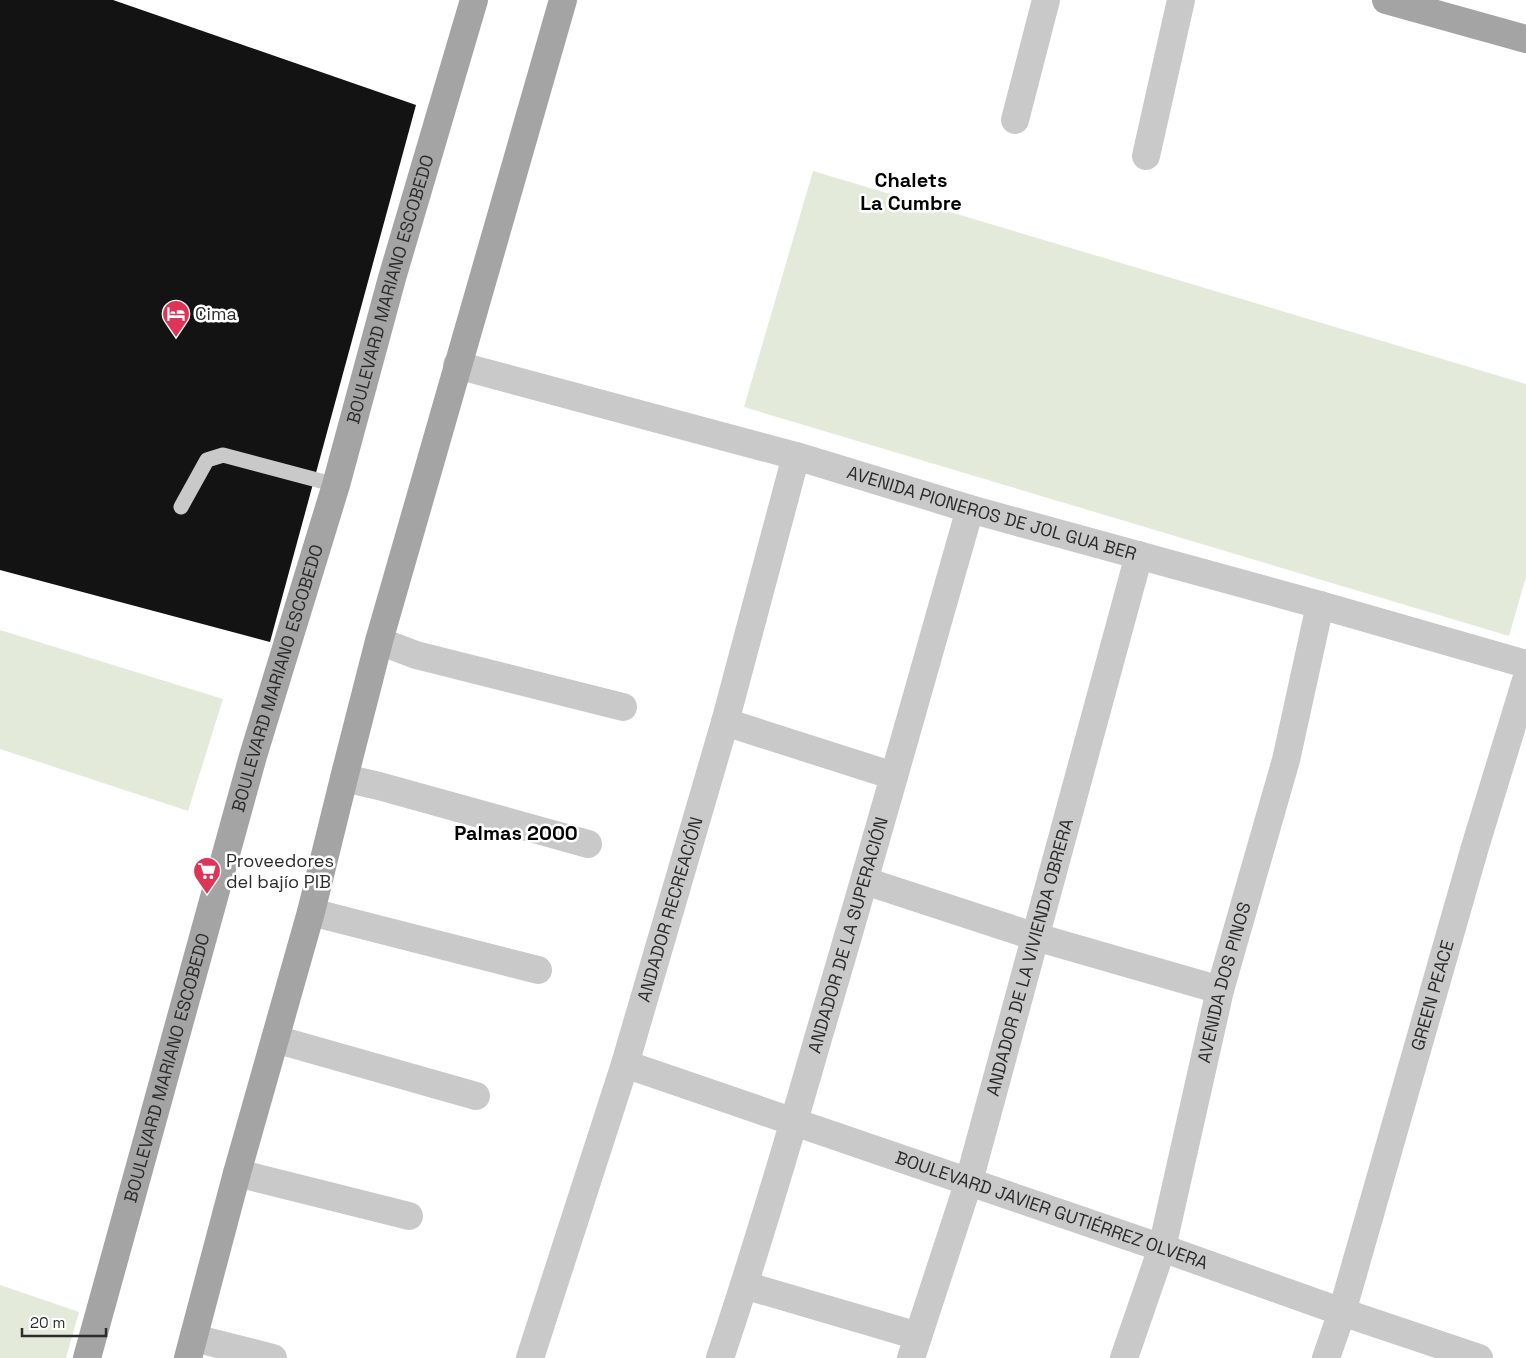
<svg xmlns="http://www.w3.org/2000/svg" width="1526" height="1358" font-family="'Space Grotesk',sans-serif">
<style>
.green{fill:#e4eada}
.building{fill:#131313}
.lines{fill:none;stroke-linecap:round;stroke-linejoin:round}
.lane{stroke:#c9c9c9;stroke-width:15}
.street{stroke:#c9c9c9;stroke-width:28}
.primary{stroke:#a4a4a4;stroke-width:28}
.labels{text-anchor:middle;stroke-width:5;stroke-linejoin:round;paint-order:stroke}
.street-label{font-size:18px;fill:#2c2c2c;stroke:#fff}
.poi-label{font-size:18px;fill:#2c2c2c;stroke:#fff;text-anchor:start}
.quarter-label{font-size:20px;font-weight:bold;fill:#000;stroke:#fff}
</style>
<rect width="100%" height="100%" fill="#fff"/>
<g class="green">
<path d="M813,171L1526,384V577L1509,636L744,407Z"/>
<path d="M0,630L223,699L188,811L0,749Z"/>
<path d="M0,1285L79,1312L66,1358H0Z"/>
</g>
<path class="building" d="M0,0H113L416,105L270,642L0,570Z"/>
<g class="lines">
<path class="lane" d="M181,507L207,460L223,455L336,485"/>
<g class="street">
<path d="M1015,120L1046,0"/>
<path d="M1146,156L1181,0"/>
<path id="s1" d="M457,365L796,456L970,509L1320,605L1526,664"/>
<path d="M379,641L416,655L623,707"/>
<path d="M725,722L894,776"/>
<path d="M344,778L379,786L588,844"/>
<path d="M865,881L1036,937L1220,990"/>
<path d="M311,912L538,970"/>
<path d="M275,1039L476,1096"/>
<path id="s2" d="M625,1064L1162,1248L1342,1312L1479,1358"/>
<path d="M237,1173L409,1216"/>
<path d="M744,1285L918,1336"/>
<path d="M194,1338L273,1358"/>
<path id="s3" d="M530,1358L625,1064L725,722L796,456"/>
<path id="s4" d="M720,1358C756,1251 788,1143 819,1035C871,860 920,684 970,509"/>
<path id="s5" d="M911,1358L969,1181L1139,555"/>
<path id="s6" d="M1124,1358L1162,1248L1220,990L1286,760L1320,605"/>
<path id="s7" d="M1326,1358L1342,1312L1475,847L1526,680"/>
</g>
<g class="primary">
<path d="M1386,0L1526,39"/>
<path id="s8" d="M87,1358L253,756L336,485L392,278L474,0"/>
<path d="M188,1358L237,1173L311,912L344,778L379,641L563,0"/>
</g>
</g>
<defs>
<symbol id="hotel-pin" viewBox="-11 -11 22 30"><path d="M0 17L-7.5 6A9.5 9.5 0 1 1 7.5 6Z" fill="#de3456" stroke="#fff"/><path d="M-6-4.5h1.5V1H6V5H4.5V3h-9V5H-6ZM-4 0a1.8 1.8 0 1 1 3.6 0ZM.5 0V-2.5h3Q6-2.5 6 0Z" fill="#fff"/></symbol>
<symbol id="supermarket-pin" viewBox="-11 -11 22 30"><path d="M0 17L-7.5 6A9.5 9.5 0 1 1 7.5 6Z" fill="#de3456" stroke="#fff"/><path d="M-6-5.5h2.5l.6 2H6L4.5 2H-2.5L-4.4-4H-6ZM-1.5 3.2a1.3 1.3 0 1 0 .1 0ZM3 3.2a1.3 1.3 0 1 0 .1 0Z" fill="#fff"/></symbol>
</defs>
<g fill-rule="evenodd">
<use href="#hotel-pin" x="160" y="298" width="32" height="43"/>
<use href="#supermarket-pin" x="191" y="855" width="32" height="43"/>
</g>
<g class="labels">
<g class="street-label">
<text dy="6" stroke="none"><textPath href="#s8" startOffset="1111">BOULEVARD MARIANO ESCOBEDO</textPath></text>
<text dy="6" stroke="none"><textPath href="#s1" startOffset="555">AVENIDA PIONEROS DE JOL GUA BER</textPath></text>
<text dy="6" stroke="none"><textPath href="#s8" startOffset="706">BOULEVARD MARIANO ESCOBEDO</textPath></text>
<text dy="6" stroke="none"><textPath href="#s3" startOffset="470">ANDADOR RECREACIÓN</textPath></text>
<text dy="6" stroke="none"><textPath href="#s4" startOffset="442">ANDADOR DE LA SUPERACIÓN</textPath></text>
<text dy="6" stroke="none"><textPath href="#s5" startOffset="418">ANDADOR DE LA VIVIENDA OBRERA</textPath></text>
<text dy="6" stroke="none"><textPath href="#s6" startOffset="389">AVENIDA DOS PINOS</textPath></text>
<text dy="6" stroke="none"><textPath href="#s7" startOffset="378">GREEN PEACE</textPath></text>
<text dy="6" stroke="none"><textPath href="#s8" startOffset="301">BOULEVARD MARIANO ESCOBEDO</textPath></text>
<text dy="6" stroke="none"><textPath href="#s2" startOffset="451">BOULEVARD JAVIER GUTIÉRREZ OLVERA</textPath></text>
</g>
<g class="poi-label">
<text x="195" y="320">Cima</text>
<text x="226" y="867">Proveedores<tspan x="226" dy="21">del bajío PIB</tspan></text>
</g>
<g class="quarter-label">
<text x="911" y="187">Chalets<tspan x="911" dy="23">La Cumbre</tspan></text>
<text x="516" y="840">Palmas 2000</text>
</g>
</g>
<path d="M22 1328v8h84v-8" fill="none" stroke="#2c2c2c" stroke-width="2.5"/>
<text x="30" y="1328" font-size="15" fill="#2c2c2c" stroke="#ffffff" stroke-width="4" paint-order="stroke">20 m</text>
</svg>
